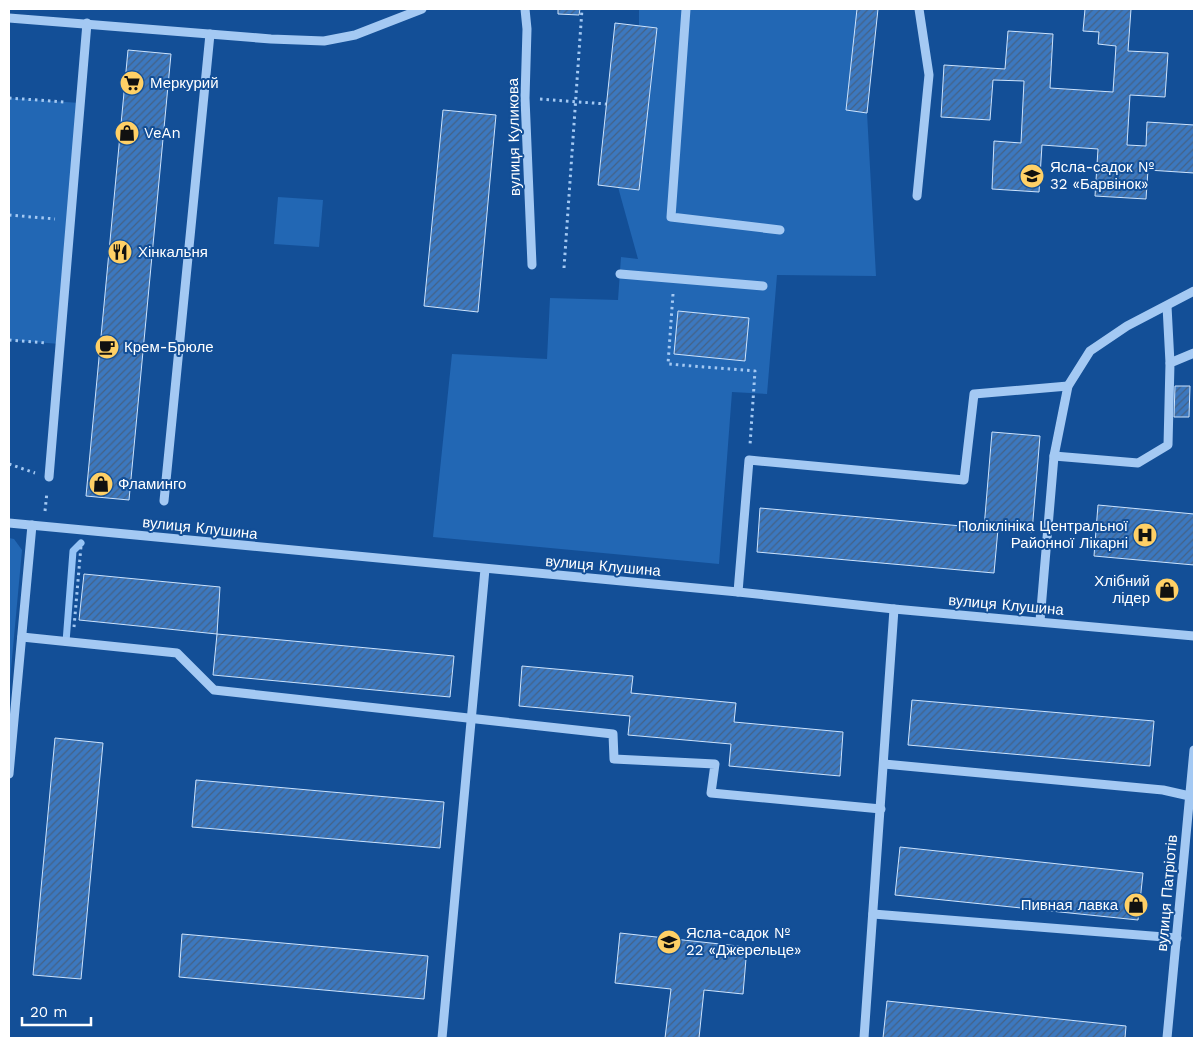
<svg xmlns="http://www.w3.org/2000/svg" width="1203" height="1047" font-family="'Work Sans',sans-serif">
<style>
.green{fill:#2267b4}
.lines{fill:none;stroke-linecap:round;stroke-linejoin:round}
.stream{stroke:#96c4f6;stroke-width:7}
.building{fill:url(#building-hatch);stroke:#cce3fd}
.path{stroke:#a4c9f3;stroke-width:3;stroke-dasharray:2.5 4;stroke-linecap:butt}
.minor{stroke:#a4c9f3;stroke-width:9}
.labels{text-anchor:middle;stroke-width:4;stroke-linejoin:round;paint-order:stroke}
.poi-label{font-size:15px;fill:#fff;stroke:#134f97;text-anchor:start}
.street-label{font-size:15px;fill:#fff;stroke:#134f97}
</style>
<defs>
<pattern id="building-hatch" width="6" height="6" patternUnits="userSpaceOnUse" patternTransform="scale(1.25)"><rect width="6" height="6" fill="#3c78bf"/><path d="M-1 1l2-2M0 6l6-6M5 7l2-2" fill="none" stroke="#446286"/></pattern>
</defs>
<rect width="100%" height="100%" fill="#134f97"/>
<g class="green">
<path d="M639,9H878L867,113L876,276L777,275L767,394L732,392L719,564L433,537L452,354L547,359L550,298L618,300L621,257L638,259L618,187L598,185L615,23L639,26Z"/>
<path d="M9,98L80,103L60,344L9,340Z"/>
<path d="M278,197L323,200L319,247L274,244Z"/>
<path d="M9,538L14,539L22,550L9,691Z"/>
</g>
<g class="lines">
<path class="stream" d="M66,642L73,551L81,543"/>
</g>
<g class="building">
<path d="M558,9H580L579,15L558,14Z"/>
<path d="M857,9H878L867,113L846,110Z"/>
<path d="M1085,9H1131L1128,51L1168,53L1165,97L1130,95L1127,145L1146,146L1147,122L1194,125V173L1148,170L1146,199L1095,196L1098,149L1042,145L1039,192L992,189L994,141L1021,143L1024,81L993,80L990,120L941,117L944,65L1005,69L1008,31L1053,34L1050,88L1113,92L1116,46L1098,44L1099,32L1083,31Z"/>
<path d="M615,23L657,28L639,190L598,185Z"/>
<path d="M128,50L171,54L129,500L86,496Z"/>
<path d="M443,110L496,115L478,312L424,306Z"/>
<path d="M678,311L749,318L745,361L674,354Z"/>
<path d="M1175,386H1190L1189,417H1174Z"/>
<path d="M992,432L1040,436L1032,532L998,529L994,573L757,552L760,508L984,528Z"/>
<path d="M1098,505L1194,514V565L1094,556Z"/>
<path d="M84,574L220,587L217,634L79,620Z"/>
<path d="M217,634L454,656L450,697L213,675Z"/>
<path d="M522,666L633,676L631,693L736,703L734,722L843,732L840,776L729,766L731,744L628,735L630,716L519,706Z"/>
<path d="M912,700L1154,721L1150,766L908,745Z"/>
<path d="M55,738L103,743L81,979L33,975Z"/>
<path d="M196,780L444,802L440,848L192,827Z"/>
<path d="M900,847L1143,873L1138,920L895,895Z"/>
<path d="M620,933L747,947L743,994L704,990L699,1038H665L671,989L615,983Z"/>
<path d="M182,934L428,956L424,999L179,977Z"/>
<path d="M887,1001L1126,1026L1125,1038H883Z"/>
</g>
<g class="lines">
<g class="path">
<path d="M9,98L65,102"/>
<path d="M540,99L606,104"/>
<path d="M9,215L55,219"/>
<path d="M564,268L582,9"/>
<path d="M673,294L668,364L755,371L750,445"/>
<path d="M9,340L46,343"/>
<path d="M9,464L35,473"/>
<path d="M45,511L47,492"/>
<path d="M74,627L81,546"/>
</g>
<g class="minor">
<path d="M525,9L527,29L525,98L532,265"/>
<path d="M686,9L671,217L780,230"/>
<path d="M9,18L271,39L324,41L355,35L422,9"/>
<path d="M917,196L929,75L919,9"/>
<path d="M620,274L763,286"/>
<path d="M1167,306L1170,363"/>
<path d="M1054,456L1138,463L1168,445L1170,363L1194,353"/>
<path d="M49,477L87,23"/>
<path d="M164,501L210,34"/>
<path d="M9,523L738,592L894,609L1194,636"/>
<path d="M738,592L749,460L964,480L974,394L1068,386"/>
<path d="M1040,621L1054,456L1068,386L1090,351L1127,326L1194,291"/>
<path d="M22,637L177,653L214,690L613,734L614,759L715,764L711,793L881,809"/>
<path d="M884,764L1163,790L1194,797"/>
<path d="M9,774L32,525"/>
<path d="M873,914L1177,938"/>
<path d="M442,1038L485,569"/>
<path d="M864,1038L894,609"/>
<path d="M1167,1038L1194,750"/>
</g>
</g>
<defs>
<symbol id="supermarket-disc" viewBox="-11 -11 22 22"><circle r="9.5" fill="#ffd066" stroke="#134f97"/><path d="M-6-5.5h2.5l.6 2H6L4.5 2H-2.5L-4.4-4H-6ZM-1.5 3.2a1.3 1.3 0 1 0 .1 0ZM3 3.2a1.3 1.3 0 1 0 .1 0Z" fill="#111"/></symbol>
<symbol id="shop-disc" viewBox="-11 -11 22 22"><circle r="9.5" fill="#ffd066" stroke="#134f97"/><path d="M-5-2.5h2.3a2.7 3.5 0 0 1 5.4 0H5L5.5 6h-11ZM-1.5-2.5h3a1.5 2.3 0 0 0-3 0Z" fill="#111"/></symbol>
<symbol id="school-disc" viewBox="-11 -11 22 22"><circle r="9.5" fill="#ffd066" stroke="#134f97"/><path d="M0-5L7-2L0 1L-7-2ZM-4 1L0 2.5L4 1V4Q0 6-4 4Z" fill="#111"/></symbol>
<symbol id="restaurant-disc" viewBox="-11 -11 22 22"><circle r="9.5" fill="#ffd066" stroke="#134f97"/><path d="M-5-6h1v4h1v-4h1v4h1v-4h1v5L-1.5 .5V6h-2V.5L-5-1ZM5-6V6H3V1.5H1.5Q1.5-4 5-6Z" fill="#111"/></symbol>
<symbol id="cafe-disc" viewBox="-11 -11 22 22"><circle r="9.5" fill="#ffd066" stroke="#134f97"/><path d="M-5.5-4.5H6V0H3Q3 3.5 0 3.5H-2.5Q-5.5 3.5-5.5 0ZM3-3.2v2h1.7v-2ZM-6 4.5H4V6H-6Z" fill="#111"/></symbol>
<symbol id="hospital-disc" viewBox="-11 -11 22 22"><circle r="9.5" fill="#ffd066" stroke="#134f97"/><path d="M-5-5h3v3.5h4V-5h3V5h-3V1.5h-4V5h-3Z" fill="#111"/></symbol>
</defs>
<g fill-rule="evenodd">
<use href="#supermarket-disc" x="118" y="69" width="28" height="28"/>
<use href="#shop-disc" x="113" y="119" width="28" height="28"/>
<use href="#school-disc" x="1018" y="162" width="28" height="28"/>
<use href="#restaurant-disc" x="106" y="238" width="28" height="28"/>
<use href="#cafe-disc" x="93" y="333" width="28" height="28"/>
<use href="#shop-disc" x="87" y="470" width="28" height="28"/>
<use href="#hospital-disc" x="1131" y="521" width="28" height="28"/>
<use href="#shop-disc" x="1153" y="576" width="28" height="28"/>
<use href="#shop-disc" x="1122" y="891" width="28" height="28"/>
<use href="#school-disc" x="655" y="928" width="28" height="28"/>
</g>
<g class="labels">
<g class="poi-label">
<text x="150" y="88">Меркурий</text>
<text x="144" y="138">VeAn</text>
<text x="1050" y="172">Ясла-садок №<tspan x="1050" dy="17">32 «Барвінок»</tspan></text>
<text x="138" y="257">Хінкальня</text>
<text x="124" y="352">Крем-Брюле</text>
<text x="118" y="489">Фламинго</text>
<text x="1128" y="531" text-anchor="end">Поліклініка Центральної<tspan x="1128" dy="17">Районної Лікарні</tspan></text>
<text x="1150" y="586" text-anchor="end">Хлібний<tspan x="1150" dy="17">лідер</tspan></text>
<text x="1118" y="910" text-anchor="end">Пивная лавка</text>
<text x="686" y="938">Ясла-садок №<tspan x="686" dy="17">22 «Джерельце»</tspan></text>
</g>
<g class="street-label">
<text transform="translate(514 137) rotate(-91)" y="5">вулиця Куликова</text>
<text transform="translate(200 528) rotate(6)" y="5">вулиця Клушина</text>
<text transform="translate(603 566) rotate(5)" y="5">вулиця Клушина</text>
<text transform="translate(1006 605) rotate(5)" y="5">вулиця Клушина</text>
<text transform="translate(1167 893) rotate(-85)" y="5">вулиця Патріотів</text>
</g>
</g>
<rect width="1203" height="1047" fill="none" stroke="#ffffff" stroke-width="20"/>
<path d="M22 1017v8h69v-8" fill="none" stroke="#ffffff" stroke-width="2.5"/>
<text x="30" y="1017" font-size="15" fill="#ffffff" stroke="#134f97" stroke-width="4" paint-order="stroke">20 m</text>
</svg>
